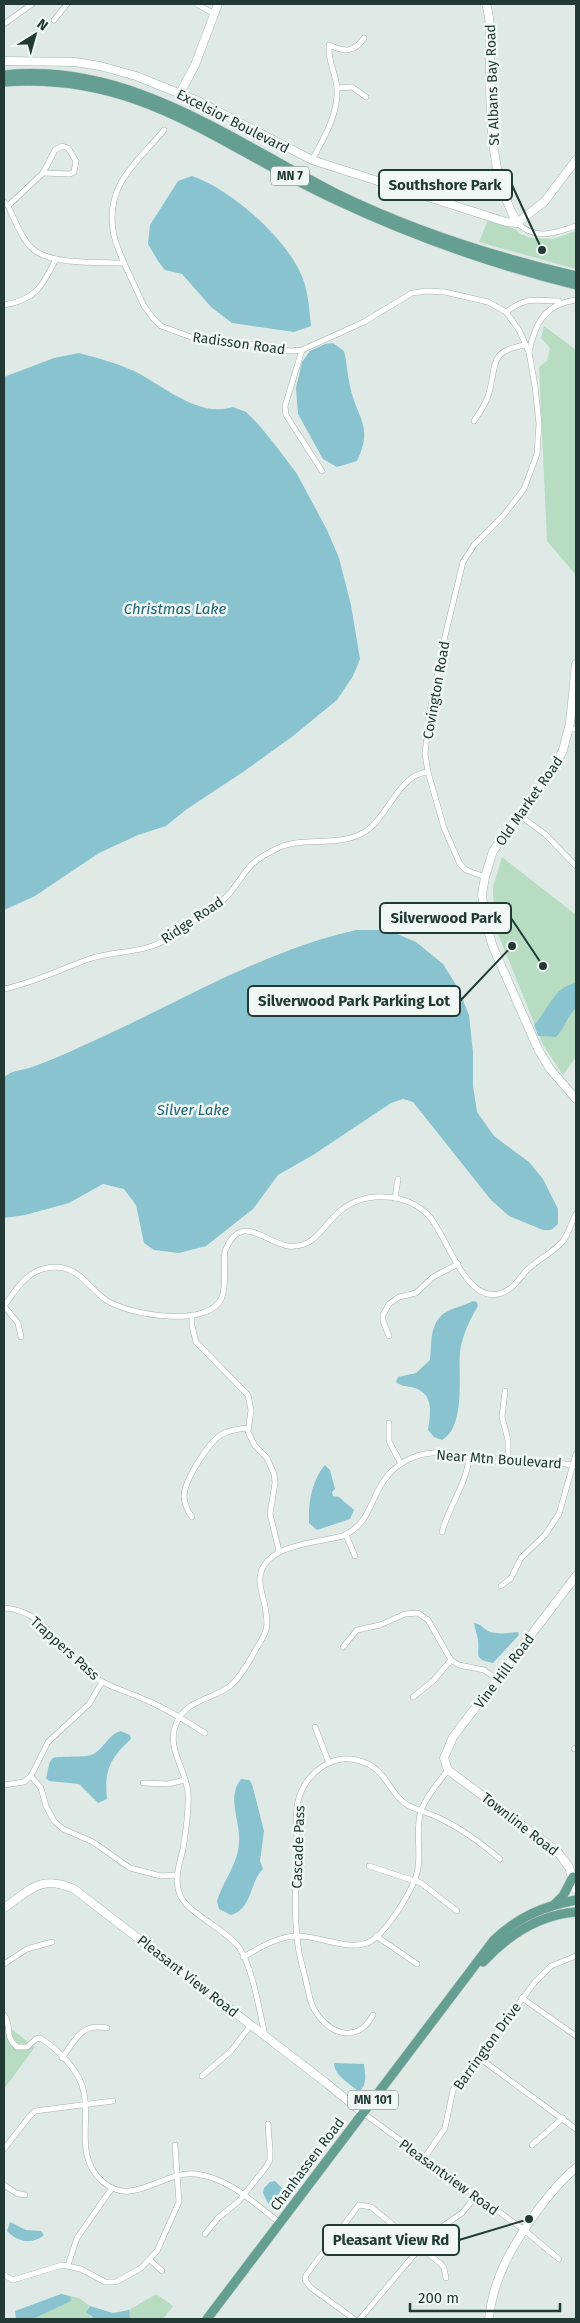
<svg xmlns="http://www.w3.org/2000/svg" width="580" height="2323" font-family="'Fira Sans',sans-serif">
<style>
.green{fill:#b8dcc2}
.water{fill:#88c3cf}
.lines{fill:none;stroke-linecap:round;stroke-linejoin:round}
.street-casing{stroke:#a2b2ad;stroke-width:6}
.secondary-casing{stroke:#9fb6ae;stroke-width:9}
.primary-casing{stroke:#bcc4c2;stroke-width:10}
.street{stroke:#fff;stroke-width:5}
.secondary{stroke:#fff;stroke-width:8}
.primary{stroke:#649f91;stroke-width:9}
.labels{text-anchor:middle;stroke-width:5;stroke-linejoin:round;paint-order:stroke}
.shield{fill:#f0f7f4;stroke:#5f736e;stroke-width:1}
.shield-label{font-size:12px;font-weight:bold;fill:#213a34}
.street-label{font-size:14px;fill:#213a34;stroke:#f0f7f4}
.water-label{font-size:15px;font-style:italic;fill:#1c6475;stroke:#f0f7f4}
.leader{fill:none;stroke:#213a34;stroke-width:2}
.callout-dot{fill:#213a34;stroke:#f0f7f4;stroke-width:2}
.callout{fill:#f0f7f4;stroke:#213a34;stroke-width:2}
.callout-label{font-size:15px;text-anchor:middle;font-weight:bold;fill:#213a34}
</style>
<rect width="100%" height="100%" fill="#dfeae6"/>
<g class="green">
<path d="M488,220L515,229L521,234L531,238L553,239L576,231V269L479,242Z"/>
<path d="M544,326L576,350V575L547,541L539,367L547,361L550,348L541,338Z"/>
<path d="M502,857L576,915V1057L563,1075L543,1045L494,924L493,887Z"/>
<path d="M4,2018L6,2025L35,2047L4,2089Z"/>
<path d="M156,2294L173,2306L163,2319H129V2310Z"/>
<path d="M70,2296L79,2298L90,2306L87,2308L90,2316L95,2319H33L70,2301Z"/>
</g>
<g class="water">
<path d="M192,176C230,189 281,234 299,270C308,286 309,307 311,326L294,332L232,323L211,307L182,274L165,270L158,261L148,244L150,225L178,181Z"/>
<path d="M333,343L344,351C347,362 347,374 350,386C357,419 374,426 357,461L337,467L323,459L298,414L296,388L302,362L310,351L325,344Z"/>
<path d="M79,353C98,358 116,363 134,371C164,386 198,418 233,407L246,412L259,425L276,446L297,474L327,530L339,558L351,605L360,659L353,676L337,700L293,736L243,772L187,809L166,826L138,835L99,853L35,896L4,910V377L54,358Z"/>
<path d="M356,930H388L416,942L443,964L458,988L469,1015L473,1052V1086L477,1112L494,1136L529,1162L543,1179L558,1209V1224L551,1230H543L509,1216L491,1200L413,1102L403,1099L391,1103L313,1155L278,1175L253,1209L206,1246L179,1253L154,1250L144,1243L136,1205L124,1189L103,1184L69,1203L25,1215L4,1218V1077C14,1069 23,1071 35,1066C54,1059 73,1050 91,1042C178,1003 263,951 356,930Z"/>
<path d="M576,983V1008C567,1016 565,1028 556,1037L538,1036L534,1025C549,1010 553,987 576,983Z"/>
<path d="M473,1301L477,1302L478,1306C470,1319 462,1336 460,1352C458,1374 466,1427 442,1440L434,1437L428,1430C431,1411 434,1392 411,1387C405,1386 401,1386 396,1382L398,1377L416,1373L430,1360C432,1344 429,1326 443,1314C451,1308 464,1306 473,1301Z"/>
<path d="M325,1465L330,1470L335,1489L332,1492L333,1496L339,1497L354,1510L350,1519L317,1530L309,1523C308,1503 312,1480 325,1465Z"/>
<path d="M474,1623C481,1624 483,1628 488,1631C497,1635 508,1633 518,1632L519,1635L493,1663C472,1659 480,1655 478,1640C477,1634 475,1629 474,1623Z"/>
<path d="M121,1731L130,1735L131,1739C110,1758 104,1770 107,1799L98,1803L79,1784L49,1781L46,1778C48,1773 48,1763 52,1759C55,1755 83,1758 91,1755C103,1751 108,1734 121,1731Z"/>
<path d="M241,1779L249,1780L252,1784L264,1831L260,1861L263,1869C250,1881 252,1910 231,1915L219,1909L217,1901C223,1881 238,1864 239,1843C241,1821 226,1798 241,1779Z"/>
<path d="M334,2063L364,2064C365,2075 368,2083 359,2092C351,2084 334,2076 334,2063Z"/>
<path d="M275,2181L286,2192L285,2197L276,2201L275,2205L270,2207L263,2193L264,2188L270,2182Z"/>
<path d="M10,2222L26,2230L41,2231L44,2235C33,2245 17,2242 7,2231Z"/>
<path d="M61,2294L70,2296L71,2301L33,2319H16L15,2311Z"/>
<path d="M90,2306L113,2313L129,2310L130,2318L95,2319L86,2312Z"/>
</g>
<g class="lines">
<defs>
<g id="street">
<path d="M197,4L214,14"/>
<path d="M54,20L67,4"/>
<path d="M4,24L32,4"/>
<path d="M337,88L352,87L366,97"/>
<path d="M62,146L68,148L76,161L74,172L70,174L43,173L55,150Z"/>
<path d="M312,160C324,138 339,113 337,87C335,71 328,63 329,45C344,52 354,53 364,38"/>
<path d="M4,202L8,206C15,220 21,238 33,249C50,265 101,262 124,263L144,306L153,318L161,326L191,337L221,339L290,351L302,350L364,322L412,293L427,291L445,292L488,302L506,312L519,330L529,352L535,386L539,424L537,454L524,489L503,516L474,545L463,562L445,636L429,716L425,754L428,772L444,828L460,864L466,870L485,877"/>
<path d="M8,206L43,173"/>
<path d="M517,223C537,241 554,233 576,226"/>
<path d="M124,263C120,253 114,241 113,230C106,183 138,162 164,130"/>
<path d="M4,305C35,300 42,287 56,259"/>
<path d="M506,312C528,296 533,301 559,301"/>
<path d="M302,350L285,406L286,415L322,471"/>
<path d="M529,352C535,323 545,304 576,300"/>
<path d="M474,421C479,413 487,403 489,393C497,363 489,351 525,345"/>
<path d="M569,729H576"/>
<path d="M519,815L545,834L576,866"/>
<path d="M4,989C34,983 61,969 89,959C110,952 132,953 152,946C172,939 190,923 206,911C214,905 225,900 230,893C249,869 246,864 276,849C300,836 335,847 361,834C388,821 397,774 428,772"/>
<path d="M395,1198L398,1179"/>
<path d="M4,1306C18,1287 29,1267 56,1267C80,1268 89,1288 106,1300C128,1315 210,1329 222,1297C227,1283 223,1265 225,1251C241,1211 265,1243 288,1246C315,1249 322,1226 339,1212C352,1201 369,1196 385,1197C401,1197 418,1204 429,1216C449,1238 470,1320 512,1287C518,1282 522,1275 527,1270C538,1259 553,1253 563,1241C569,1233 571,1223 576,1214"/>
<path d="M4,1306L18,1323L21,1337"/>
<path d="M192,1315V1326L196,1342L248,1395L251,1410L248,1432L255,1446L267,1458L274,1474L275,1483L270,1514L279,1551"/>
<path d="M389,1336L383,1321V1315L389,1304L399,1297L416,1293L433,1277L458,1264"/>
<path d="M505,1391L502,1417L508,1440V1461"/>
<path d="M389,1423V1441L401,1464"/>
<path d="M192,1517C187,1510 184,1504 184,1495C185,1480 208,1443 221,1435C229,1430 238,1429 248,1428"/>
<path d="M442,1532C449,1506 466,1485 469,1458"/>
<path d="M346,1535L355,1556"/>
<path d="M501,1586L511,1578L521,1558L545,1535L559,1514L576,1454"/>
<path d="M4,1608C45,1610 61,1651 89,1673C105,1686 123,1690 141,1698C164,1707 184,1720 205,1733"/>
<path d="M343,1647L357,1630L380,1625L405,1614L418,1613L428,1620L451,1660L459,1665L484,1670L497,1679"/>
<path d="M413,1697L433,1681L451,1660"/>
<path d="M315,1727L329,1763"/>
<path d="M574,1749L576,1748"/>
<path d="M31,1776L41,1788L46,1806L54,1821L63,1829L93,1842L130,1868L161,1876L176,1875"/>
<path d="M143,1783L168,1784L185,1780"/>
<path d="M4,1785L24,1782L31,1776L48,1742L89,1704L102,1682"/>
<path d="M369,1866L421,1883L457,1911"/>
<path d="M376,1936L417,1964"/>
<path d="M243,1957C260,1948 276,1937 296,1936C319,1935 351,1953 371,1941C388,1930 415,1888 418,1868C421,1849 415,1830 421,1811C426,1796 439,1782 448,1770"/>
<path d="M4,1964L27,1949L52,1942"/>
<path d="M522,1998L576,2036"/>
<path d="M4,2015C13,2027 3,2035 17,2047H27L36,2039L40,2038C58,2049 81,2072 84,2093C90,2125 75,2158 103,2182C132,2208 164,2170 196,2174C229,2178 254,2203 280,2223"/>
<path d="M373,2015C356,2046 326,2033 313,2007C309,1998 308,1990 306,1981C304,1972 301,1962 299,1952C293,1918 296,1881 297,1846C297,1832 295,1815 298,1801C305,1774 332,1752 360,1761C387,1768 388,1794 409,1806C418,1810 428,1813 437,1817C461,1828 480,1842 500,1859"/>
<path d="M265,2036C260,2013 252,1964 238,1946C224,1929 189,1913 181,1897C173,1880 179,1866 183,1849C186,1831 189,1811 188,1793C186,1769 166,1748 176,1724C186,1699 212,1700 230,1686C242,1677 254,1652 262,1639C269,1628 267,1618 265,1606C263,1597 259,1586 260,1577C264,1544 317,1543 343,1536C373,1522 369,1496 389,1474C400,1462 416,1454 432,1453C452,1451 473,1459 493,1461C523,1463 546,1459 576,1466"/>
<path d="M478,2057L576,2129"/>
<path d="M62,2058C76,2039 81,2023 107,2028"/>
<path d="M202,2076L231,2051L251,2025"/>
<path d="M363,2113L524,2230L559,2259"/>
<path d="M532,2145L563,2118"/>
<path d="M4,2149L29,2117L35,2111L113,2101"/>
<path d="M425,2157L445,2128L453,2090L535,1982L551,1966L576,1956"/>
<path d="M4,2185L16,2193L25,2195"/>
<path d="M205,2234L218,2218L239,2201L266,2167L270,2160V2151L268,2124"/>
<path d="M150,2260L162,2271"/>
<path d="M68,2265L77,2238L112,2188"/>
<path d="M4,2275L13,2280L62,2265L81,2269L105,2282H116L141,2268L157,2251L179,2202L175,2145"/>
<path d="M354,2319L310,2287L305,2280L306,2275L359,2205L371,2207L441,2264L444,2268L446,2278"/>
<path d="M360,2319L424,2243L440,2228L462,2213L476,2196"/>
</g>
<g id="secondary">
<path d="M486,4C492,23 490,45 490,65C490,120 490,174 517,223"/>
<path d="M4,61L75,62L100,66L136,76L198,101L312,160L506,222L517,223L544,202L576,160"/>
<path d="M180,93L195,65L218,4"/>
<path d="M576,664L570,723L563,750L551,773L493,851L485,877L482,894L485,920L493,947L538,1049L550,1069L576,1099"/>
<path d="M576,1576L453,1737L444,1758L448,1770L557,1851L569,1867L576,1890"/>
<path d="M4,1908C30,1890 41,1874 74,1889L325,2082L363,2113"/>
<path d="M489,2319C493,2277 513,2245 537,2211C549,2195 561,2180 576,2168"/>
</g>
<g id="primary">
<path d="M4,75C130,62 230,140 337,194C413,231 494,257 576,276"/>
<path d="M4,82C141,72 218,145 334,199C412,236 492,264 576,285"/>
<path d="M555,1904L563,1896L573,1877"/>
<path d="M483,1962C508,1935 538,1915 576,1912"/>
<path d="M207,2319L494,1940C518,1917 544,1906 576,1900"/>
</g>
</defs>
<use href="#street" class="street-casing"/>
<use href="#secondary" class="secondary-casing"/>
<use href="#primary" class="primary-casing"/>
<use href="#street" class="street"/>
<use href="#secondary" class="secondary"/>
<use href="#primary" class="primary"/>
</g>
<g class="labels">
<g class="shield">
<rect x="271" y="166.5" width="38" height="19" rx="4"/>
<rect x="348" y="2090.5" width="50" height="19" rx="4"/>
</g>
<g class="shield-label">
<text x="290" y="180">MN 7</text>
<text x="373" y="2104">MN 101</text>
</g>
<g class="street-label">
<text transform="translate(492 85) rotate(-92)" y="5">St Albans Bay Road</text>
<text transform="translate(233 121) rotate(27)" y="5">Excelsior Boulevard</text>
<text transform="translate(239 343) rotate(8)" y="5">Radisson Road</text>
<text transform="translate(436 690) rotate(-80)" y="5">Covington Road</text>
<text transform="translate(529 801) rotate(-55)" y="5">Old Market Road</text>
<text transform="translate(192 920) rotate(-34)" y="5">Ridge Road</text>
<text transform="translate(499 1459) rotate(4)" y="5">Near Mtn Boulevard</text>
<text transform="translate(65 1648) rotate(42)" y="5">Trappers Pass</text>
<text transform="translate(504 1671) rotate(-53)" y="5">Vine Hill Road</text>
<text transform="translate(520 1824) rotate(38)" y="5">Townline Road</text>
<text transform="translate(298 1847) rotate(-88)" y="5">Cascade Pass</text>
<text transform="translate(188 1976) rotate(38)" y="5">Pleasant View Road</text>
<text transform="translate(487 2046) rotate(-54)" y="5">Barrington Drive</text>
<text transform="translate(307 2164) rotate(-53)" y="5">Chanhassen Road</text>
<text transform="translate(449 2177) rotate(36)" y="5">Pleasantview Road</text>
</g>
<g class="water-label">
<text x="175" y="614">Christmas Lake</text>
<text x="193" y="1115">Silver Lake</text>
</g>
</g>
<path class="leader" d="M542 250L512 185M543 966L511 918M512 946L460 1001M529 2219L459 2240"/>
<g class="callout-dot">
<circle cx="542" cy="250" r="5"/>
<circle cx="543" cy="966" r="5"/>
<circle cx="512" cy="946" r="5"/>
<circle cx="529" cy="2219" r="5"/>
</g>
<g class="callout">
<rect x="379" y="170" width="133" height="30" rx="5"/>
<rect x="380" y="903" width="131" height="30" rx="5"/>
<rect x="248" y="986" width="212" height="30" rx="5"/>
<rect x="323" y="2225" width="136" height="30" rx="5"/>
</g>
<g class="callout-label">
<text x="445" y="190">Southshore Park</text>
<text x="446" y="923">Silverwood Park</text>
<text x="354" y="1006">Silverwood Park Parking Lot</text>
<text x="391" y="2245">Pleasant View Rd</text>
</g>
<rect width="580" height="2323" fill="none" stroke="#213a34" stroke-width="10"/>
<g transform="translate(35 35) rotate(37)" stroke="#f0f7f4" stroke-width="4" paint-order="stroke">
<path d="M0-4L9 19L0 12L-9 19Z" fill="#213a34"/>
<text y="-8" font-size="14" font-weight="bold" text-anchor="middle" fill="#213a34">N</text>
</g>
<path d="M410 2303v8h150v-8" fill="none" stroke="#213a34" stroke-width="2.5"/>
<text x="418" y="2303" font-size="15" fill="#213a34" stroke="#f0f7f4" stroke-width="4" paint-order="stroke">200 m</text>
</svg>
